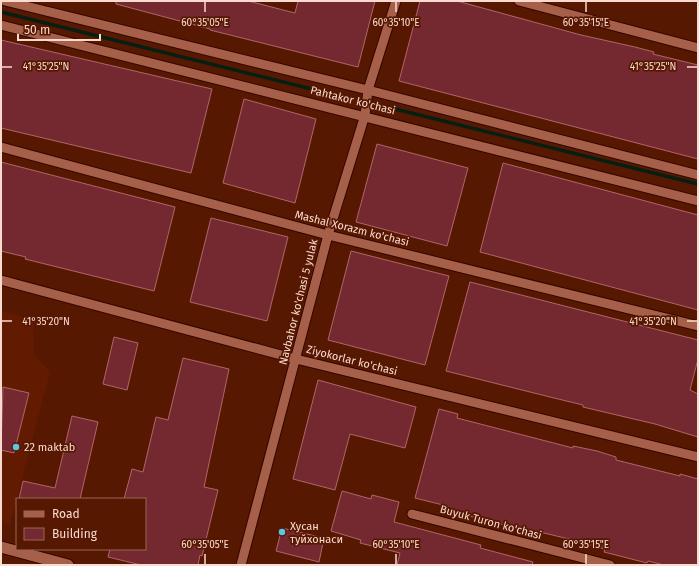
<svg xmlns="http://www.w3.org/2000/svg" width="699" height="566" font-family="'Fira Sans',sans-serif">
<style>
.built{fill:#621b01}
.lines{fill:none;stroke-linecap:round;stroke-linejoin:round}
.stream{stroke:#051f12;stroke-width:3.5}
.building{fill:#73292f;stroke:#b16568}
.minor-casing{stroke:#340500;stroke-width:11}
.tertiary-casing{stroke:#340500;stroke-width:13}
.minor{stroke:#a6604a;stroke-width:9}
.tertiary{stroke:#a6604a;stroke-width:11}
.ticks{fill:none;stroke:#fbdad0;stroke-width:1.5}
.poi-dot{fill:#5ac8e5;stroke:#571802;stroke-width:1.5}
.labels{text-anchor:middle;stroke-width:3.5;stroke-linejoin:round;paint-order:stroke}
.street-label{font-size:11px;fill:#fbdad0;stroke:#571802}
.poi-label{font-size:11px;fill:#fbdad0;stroke:#571802;text-anchor:start}
.ticks-label{font-size:10px;text-anchor:middle;fill:#fbdad0;stroke:#571802;stroke-width:3.5;stroke-linejoin:round;paint-order:stroke}
</style>
<rect width="100%" height="100%" fill="#571802"/>
<path class="built" d="M1,311L33,320L34,354L50,372L10,525L1,522Z"/>
<g class="lines">
<g class="stream">
<path d="M1,12L336,95"/>
<path d="M383,106L698,184"/>
</g>
</g>
<g class="building">
<path d="M116,1H248L295,13L298,1H375L358,67L210,30V29L116,4Z"/>
<path d="M420,1H457L581,35L635,47L654,52L653,54L698,65V159L399,81Z"/>
<path d="M1,40L212,89L191,173L1,128Z"/>
<path d="M244,99L316,119L295,203L223,183Z"/>
<path d="M377,144L468,168L447,246L356,222Z"/>
<path d="M1,162L175,207L154,291L25,259L26,257L1,251Z"/>
<path d="M503,163L698,215V310L480,252Z"/>
<path d="M211,218L288,237L267,321L190,302Z"/>
<path d="M351,251L449,276L425,365L328,340Z"/>
<path d="M470,282L698,340V359L690,390L698,394V437L655,424L583,407V405L550,397L446,371Z"/>
<path d="M114,337L138,343L127,390L103,384Z"/>
<path d="M183,358L229,369L204,487L218,490L202,556L200,555L198,565H141L108,557L110,549H145V499H124L132,469L143,472L156,417L168,420Z"/>
<path d="M318,380L416,407L405,448L350,434L335,490L293,479Z"/>
<path d="M3,387L29,393L14,453L1,450Z"/>
<path d="M439,409L458,414L457,418L573,448V446L597,451L616,457V460L680,476V474L698,479V565H664L648,561L647,563L604,552L605,549L569,539L540,532V534L446,510L447,506L415,498Z"/>
<path d="M72,416L98,422L80,499H19L23,481L55,488Z"/>
<path d="M342,491L371,499L372,495L399,502L394,522L481,545L480,548L533,562L532,565H397L400,553L360,543L361,540L331,531Z"/>
<path d="M282,528L324,538L319,562L276,551Z"/>
</g>
<g class="lines">
<defs>
<g id="minor">
<path d="M5,1L368,90L698,175"/>
<path d="M519,1L698,48"/>
<path d="M1,25L698,201"/>
<path d="M1,147L328,235L698,326"/>
<path d="M1,280L296,359L698,457"/>
<path d="M412,514L610,565"/>
<path d="M241,565L328,235L365,115L368,90L396,1"/>
</g>
<path id="tertiary" d="M1,547L68,565"/>
</defs>
<use href="#minor" class="minor-casing"/>
<use href="#tertiary" class="tertiary-casing"/>
<use href="#minor" class="minor"/>
<use href="#tertiary" class="tertiary"/>
</g>
<path class="ticks" d="M205,2V12M396,2V12M586,2V12M2,67H12M687,67H697M2,321H12M687,321H697M205,554V564M396,554V564M586,554V564"/>
<g class="poi-dot">
<circle cx="16" cy="447" r="4"/>
<circle cx="282" cy="532" r="4"/>
</g>
<g class="labels">
<g class="street-label">
<text transform="translate(353 100) rotate(14)" y="4">Pahtakor ko'chasi</text>
<text transform="translate(352 228) rotate(14)" y="4">Mashal Xorazm ko'chasi</text>
<text transform="translate(298 302) rotate(-76)" y="4">Navbahor ko'chasi 5 yulak</text>
<text transform="translate(352 360) rotate(14)" y="4">Ziyokorlar ko'chasi</text>
<text transform="translate(491 522) rotate(15)" y="4">Buyuk Turon ko'chasi</text>
</g>
<g class="poi-label">
<text x="24" y="451">22 maktab</text>
<text x="290" y="530">Хусан<tspan x="290" dy="13">туйхонаси</tspan></text>
</g>
</g>
<g class="ticks-label">
<text x="205" y="26">60°35'05"E</text>
<text x="396" y="26">60°35'10"E</text>
<text x="586" y="26">60°35'15"E</text>
<text x="46" y="70">41°35'25"N</text>
<text x="653" y="70">41°35'25"N</text>
<text x="46" y="325">41°35'20"N</text>
<text x="653" y="325">41°35'20"N</text>
<text x="205" y="548">60°35'05"E</text>
<text x="396" y="548">60°35'10"E</text>
<text x="586" y="548">60°35'15"E</text>
</g>
<rect width="699" height="566" fill="none" stroke="#fbdad0" stroke-width="4"/>
<rect x="16" y="498" width="130" height="52" fill="#571802" stroke="#996654"/>
<rect x="24" y="511" width="20" height="6" fill="#a6604a" stroke="#996654"/>
<text x="52" y="518" font-size="12" fill="#fbdad0">Road</text>
<rect x="24" y="528" width="20" height="12" fill="#73292f" stroke="#996654"/>
<text x="52" y="538" font-size="12" fill="#fbdad0">Building</text>
<path d="M18 34v6h82v-6" fill="none" stroke="#fbdad0" stroke-width="2"/>
<text x="24" y="34" font-size="12" fill="#fbdad0" stroke="#571802" stroke-width="3" paint-order="stroke">50 m</text>
</svg>
